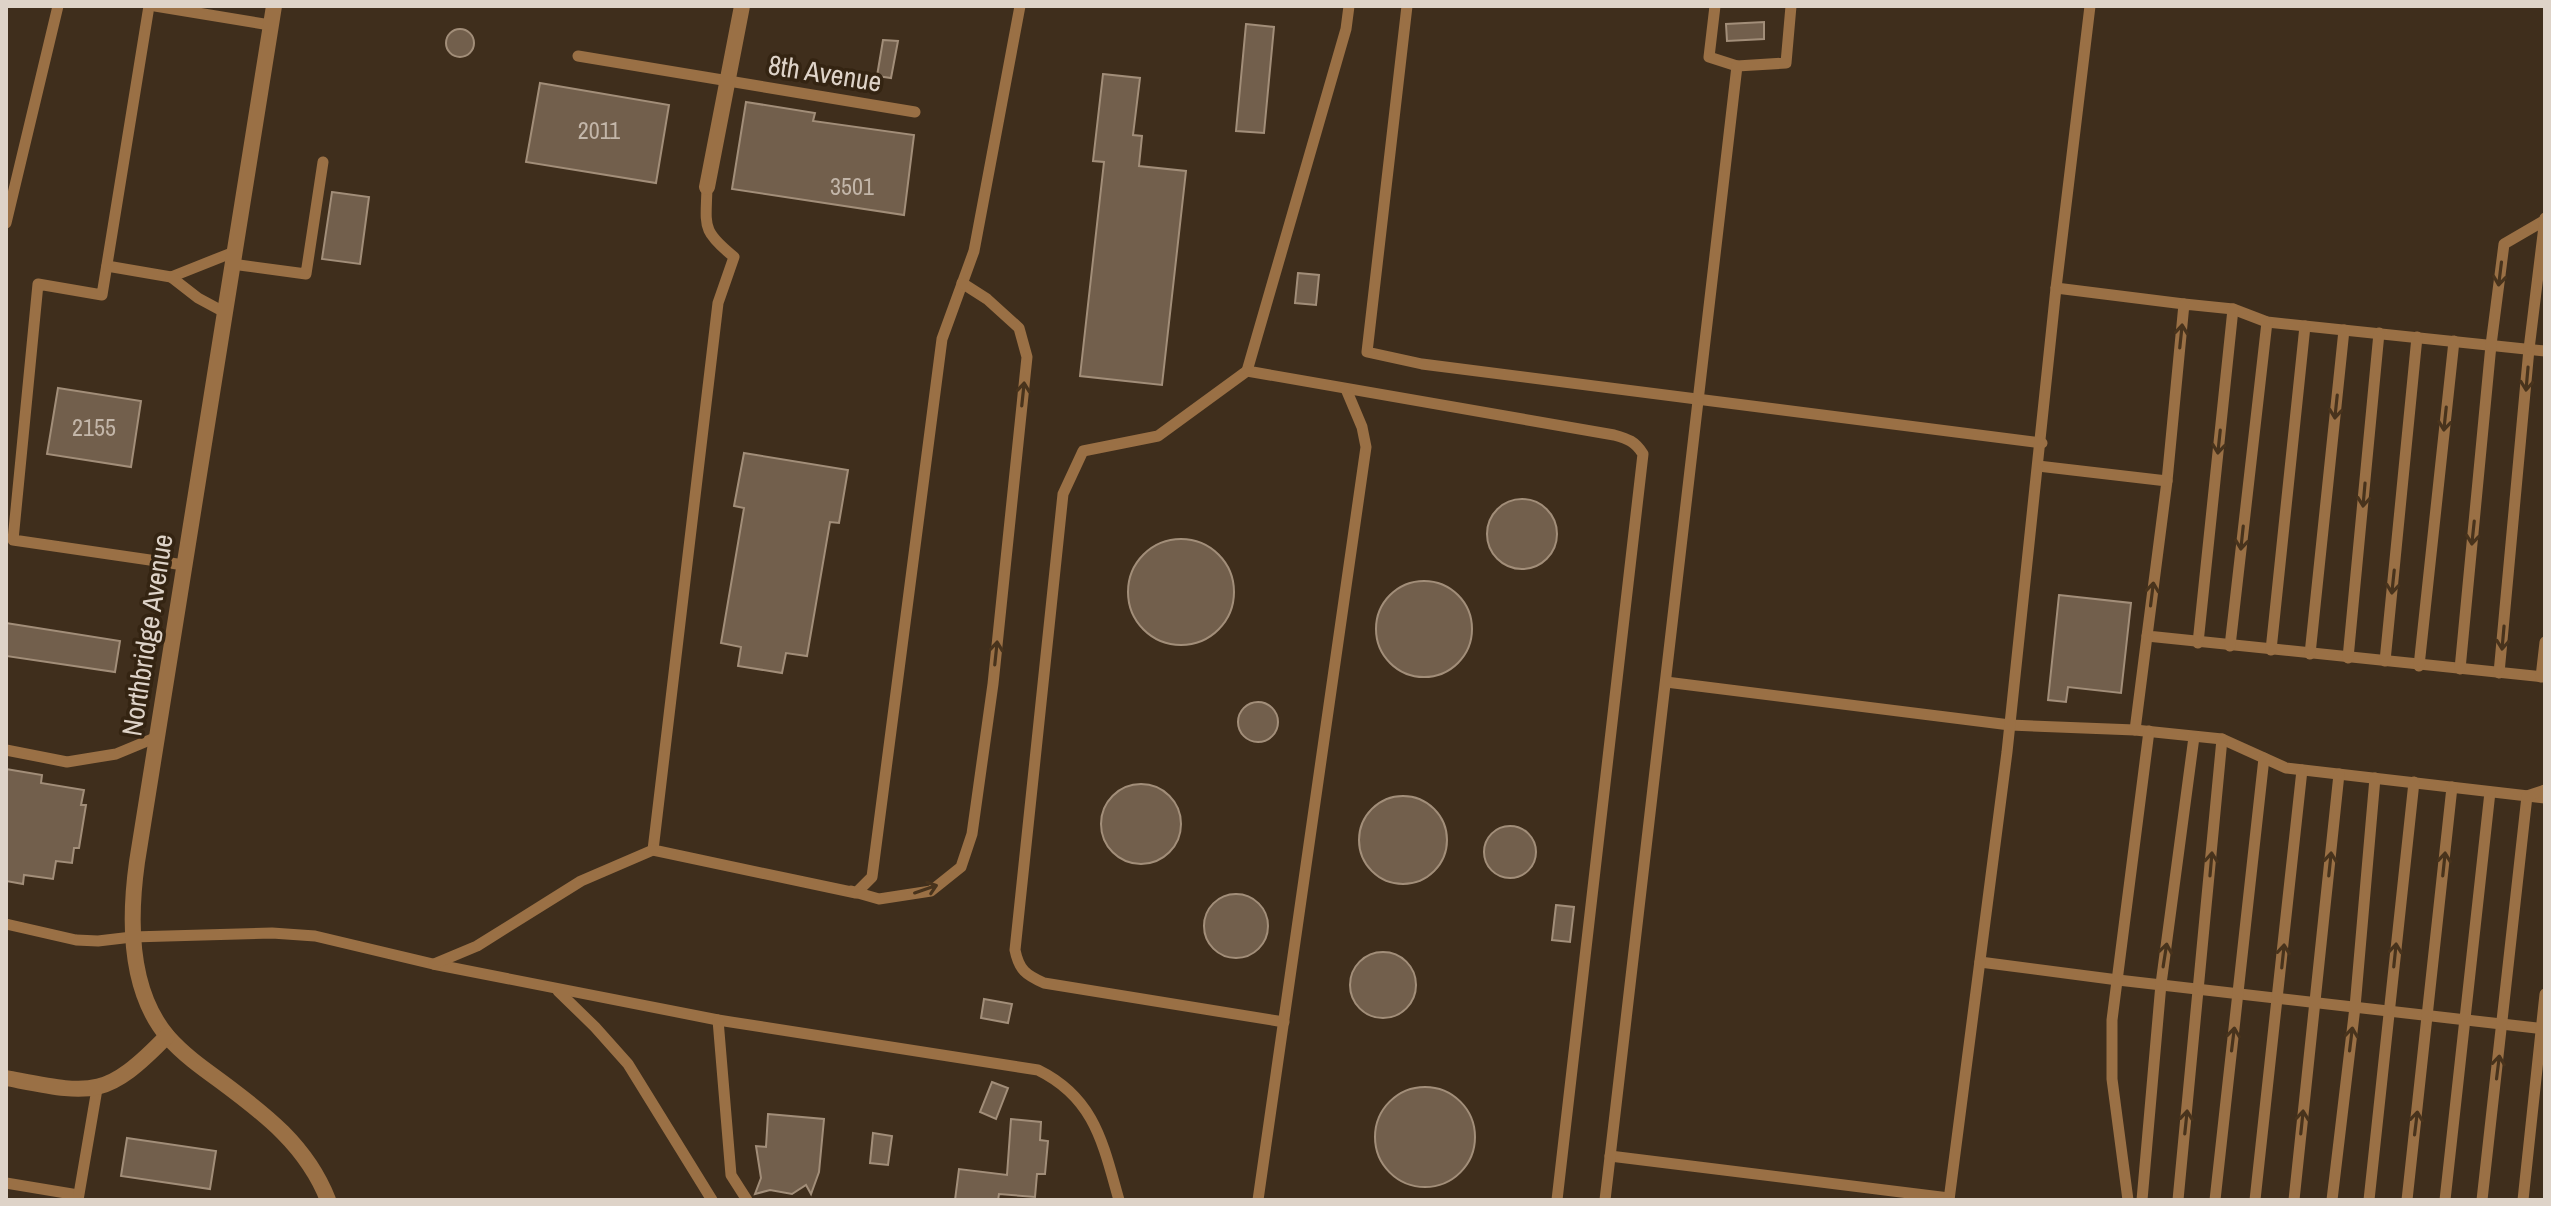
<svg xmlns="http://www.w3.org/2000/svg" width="2551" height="1206" font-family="'Archivo Narrow',sans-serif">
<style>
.building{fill:#725f4c;stroke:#a28e79;stroke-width:2}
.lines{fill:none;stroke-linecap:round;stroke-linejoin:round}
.lane{stroke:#9a7045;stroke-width:11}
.street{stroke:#9a7045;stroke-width:16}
.oneway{stroke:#48331c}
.labels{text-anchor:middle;stroke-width:7;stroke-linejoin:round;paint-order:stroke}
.number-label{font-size:24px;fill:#c3b6a9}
.street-label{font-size:28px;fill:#ded3c8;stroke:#342412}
</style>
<rect width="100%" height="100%" fill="#3f2e1c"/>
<g class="building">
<path d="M1764,22V39L1727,41L1726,24Z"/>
<path d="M1246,24L1274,27L1264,133L1236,131Z"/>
<circle cx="460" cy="43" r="14"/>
<path d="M883,40L898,41L891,78L877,76Z"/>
<path d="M1103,74L1140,78L1133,135L1142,136L1139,166L1186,171L1162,385L1080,376L1104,162L1093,161Z"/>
<path d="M540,83L669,105L656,183L526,162Z"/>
<path d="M746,102L815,113L813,121L914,135L904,215L732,189Z"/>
<path d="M332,192L369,197L360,264L322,259Z"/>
<path d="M1298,273L1319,275L1316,305L1295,303Z"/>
<path d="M58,388L141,401L131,467L47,454Z"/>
<path d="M744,453L848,470L839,523L830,522L807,656L786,653L782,673L738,666L741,647L721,643L744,508L734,506Z"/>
<circle cx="1522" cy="534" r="35"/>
<circle cx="1181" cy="592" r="53"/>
<circle cx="1424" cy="629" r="48"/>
<path d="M2059,595L2131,603L2121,693L2068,687L2066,702L2048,700Z"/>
<path d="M6,623L120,641L115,672L6,656Z"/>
<circle cx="1258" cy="722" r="20"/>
<path d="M6,769L42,775L41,783L84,790L81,805H86L79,848H74L72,863L56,861L53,879L24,875L23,884L6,881Z"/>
<circle cx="1141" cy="824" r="40"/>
<circle cx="1403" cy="840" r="44"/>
<circle cx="1510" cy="852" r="26"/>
<circle cx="1236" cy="926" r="32"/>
<path d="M1556,905L1574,907L1570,942L1552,940Z"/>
<circle cx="1383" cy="985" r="33"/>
<path d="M984,999L1012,1004L1008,1023L981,1018Z"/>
<path d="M992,1082L1008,1088L996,1119L980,1112Z"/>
<circle cx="1425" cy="1137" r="50"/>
<path d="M768,1114L824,1119L819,1172L811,1194L806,1185L792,1194L770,1190L755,1194L761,1178L756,1146L766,1147Z"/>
<path d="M1011,1119L1041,1122L1040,1140L1048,1141L1045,1174H1037L1035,1197L999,1194L998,1200H955L959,1169L1007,1175Z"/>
<path d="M873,1133L892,1136L888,1165L870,1163Z"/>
<path d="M127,1138L216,1151L210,1189L121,1176Z"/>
</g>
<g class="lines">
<g class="lane">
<path d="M149,6L102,295L38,284L13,540L184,565"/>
<path d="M155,6L270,25"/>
<path d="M1349,6L1346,29L1247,371L1614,435C1628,439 1635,441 1643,454L1557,1200"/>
<path d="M1407,6L1367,352L1422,364L2042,443"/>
<path d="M1715,6L1709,57L1737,66"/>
<path d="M578,56L915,112"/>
<path d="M707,187C706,227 701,230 734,257L718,303L653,850L856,893L872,877L942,339L974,251L1020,6"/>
<path d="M6,223L58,6"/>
<path d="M232,264L306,274L323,162"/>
<path d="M107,266L171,277L234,252"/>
<path d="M171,277L198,298L224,312"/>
<path d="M2056,288L2184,304"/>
<path d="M2545,351L2267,322L2233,309L2184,304L2167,481L2147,636L2545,677"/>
<path d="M1247,371L1158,436L1083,451L1063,494L1015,950C1019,970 1026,975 1044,983L1284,1022"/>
<path d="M2038,466L2167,481"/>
<path d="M2198,643L2233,309"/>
<path d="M2230,646L2267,322"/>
<path d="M2271,650L2305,326"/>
<path d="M2310,654L2344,330"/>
<path d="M2348,658L2379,333"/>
<path d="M2385,661L2417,337"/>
<path d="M2419,666L2454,341"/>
<path d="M2460,669L2491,345L2504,244L2545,220"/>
<path d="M2499,673L2529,349L2545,218"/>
<path d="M2541,677L2545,642"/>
<path d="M1666,682L2010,725L2135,730L2222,739L2286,768L2545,798"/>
<path d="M2135,730L2147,636"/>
<path d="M6,750L67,762L116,754L157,737"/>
<path d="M851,891L879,899L931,891L961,867L972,834L993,684L1027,357L1019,328L987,299L962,283"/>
<path d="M6,924L76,940L98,941L132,937L272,933L315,936L433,964L718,1020L1038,1070C1095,1098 1103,1144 1119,1200"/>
<path d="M1980,962L2118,980L2545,1029"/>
<path d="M434,964L477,946L581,881L653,850"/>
<path d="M558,991L595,1027L628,1064L712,1200"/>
<path d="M718,1020L731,1175L747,1200"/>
<path d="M1610,1156L1949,1198"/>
<path d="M6,1183L78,1195"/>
<path d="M78,1200L97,1089"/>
<path d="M1258,1200L1366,447L1362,427L1346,389"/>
<path d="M1605,1200L1737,66L1786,63L1791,6"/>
<path d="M1949,1200L2007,752L2056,288L2090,6"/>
<path d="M2128,1200L2112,1079V1020L2149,731"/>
<path d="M2142,1200L2161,984L2194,737"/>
<path d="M2178,1200L2222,739"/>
<path d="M2215,1200L2264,758"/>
<path d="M2255,1200L2302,770"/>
<path d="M2294,1200L2339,774"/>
<path d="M2332,1200L2355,1007L2375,778"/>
<path d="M2369,1200L2414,782"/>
<path d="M2407,1200L2452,787"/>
<path d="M2445,1200L2490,792"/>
<path d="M2482,1200L2527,796L2545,790"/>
<path d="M2523,1200L2545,994"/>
</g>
<g class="street">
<path d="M274,6L137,862C129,919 128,990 168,1037C183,1054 201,1067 219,1080C265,1114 307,1146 328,1200"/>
<path d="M707,187L742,6"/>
<path d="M6,1078C91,1094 104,1101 167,1036"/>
</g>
</g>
<defs><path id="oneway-shaft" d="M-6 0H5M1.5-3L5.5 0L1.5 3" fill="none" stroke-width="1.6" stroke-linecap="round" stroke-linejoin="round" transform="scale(2)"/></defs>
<g class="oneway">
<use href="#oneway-shaft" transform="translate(2500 274) rotate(97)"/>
<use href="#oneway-shaft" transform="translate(2181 336) rotate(-84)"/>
<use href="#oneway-shaft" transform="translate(2527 379) rotate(95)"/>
<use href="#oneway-shaft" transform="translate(1023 394) rotate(-84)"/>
<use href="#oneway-shaft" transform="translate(2336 407) rotate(96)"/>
<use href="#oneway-shaft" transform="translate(2445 419) rotate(96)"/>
<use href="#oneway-shaft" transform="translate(2219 442) rotate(96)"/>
<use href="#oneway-shaft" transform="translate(2364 495) rotate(95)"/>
<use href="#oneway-shaft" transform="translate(2473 533) rotate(96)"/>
<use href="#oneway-shaft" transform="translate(2242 538) rotate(96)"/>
<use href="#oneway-shaft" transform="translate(2393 582) rotate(96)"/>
<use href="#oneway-shaft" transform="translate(2152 594) rotate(-83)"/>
<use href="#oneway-shaft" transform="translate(2503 638) rotate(95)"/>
<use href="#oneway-shaft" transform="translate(996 653) rotate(-84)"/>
<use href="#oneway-shaft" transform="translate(2211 864) rotate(-85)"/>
<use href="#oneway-shaft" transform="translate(2330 864) rotate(-84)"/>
<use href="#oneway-shaft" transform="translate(2444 864) rotate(-84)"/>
<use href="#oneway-shaft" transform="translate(926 889) rotate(-19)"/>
<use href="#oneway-shaft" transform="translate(2165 955) rotate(-81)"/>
<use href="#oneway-shaft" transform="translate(2395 955) rotate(-84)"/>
<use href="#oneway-shaft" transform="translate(2283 956) rotate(-84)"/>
<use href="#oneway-shaft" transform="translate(2233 1039) rotate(-83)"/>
<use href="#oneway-shaft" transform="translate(2351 1039) rotate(-83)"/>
<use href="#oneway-shaft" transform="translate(2498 1067) rotate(-83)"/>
<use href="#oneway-shaft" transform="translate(2186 1122) rotate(-84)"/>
<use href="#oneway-shaft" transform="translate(2302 1122) rotate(-84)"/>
<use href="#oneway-shaft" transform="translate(2416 1123) rotate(-83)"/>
</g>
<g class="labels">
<g class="number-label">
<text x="599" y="139">2011</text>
<text x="852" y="195">3501</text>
<text x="94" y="436">2155</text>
</g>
<g class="street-label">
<text transform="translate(825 73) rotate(9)" y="10">8th Avenue</text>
<text transform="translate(147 635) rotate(-81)" y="10">Northbridge Avenue</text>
</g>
</g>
<rect width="2551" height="1206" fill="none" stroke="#ded3c8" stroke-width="16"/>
</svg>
